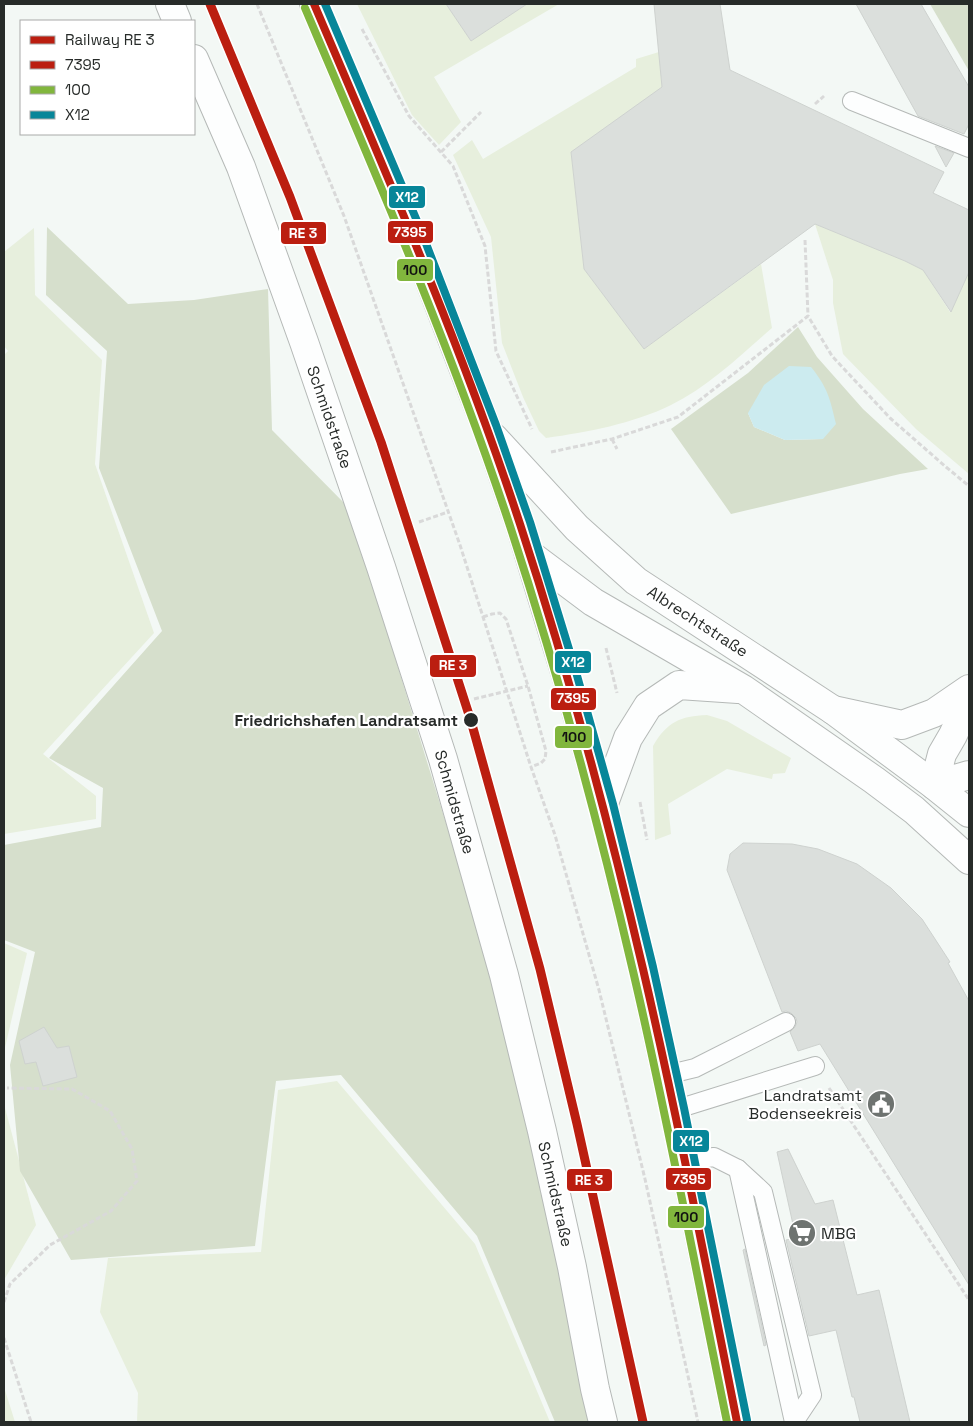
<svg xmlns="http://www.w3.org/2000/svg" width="973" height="1426" font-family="'Space Grotesk',sans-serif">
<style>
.green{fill:#e7efdd}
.forest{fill:#d6dfcc;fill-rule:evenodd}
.water{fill:#ccebef}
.building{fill:#dbdfdc;stroke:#ced2cf}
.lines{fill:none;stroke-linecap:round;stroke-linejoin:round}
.lane-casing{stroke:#b5b9b7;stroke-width:20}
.street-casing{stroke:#b5b9b7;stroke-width:30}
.secondary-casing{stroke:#b5b9b7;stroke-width:30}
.path{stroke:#d9d9d9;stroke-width:3;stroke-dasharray:5 2.5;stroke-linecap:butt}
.lane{stroke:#fdfefe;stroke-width:18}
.street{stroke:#fdfefe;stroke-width:28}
.secondary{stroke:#fdfefe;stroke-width:28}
.bus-1-casing{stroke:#fff;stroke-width:11}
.bus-2-casing{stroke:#fff;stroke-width:11}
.bus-3-casing{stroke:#fff;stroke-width:11}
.bus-1{stroke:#bb1e10;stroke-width:8}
.bus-2{stroke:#81b63d;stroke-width:8}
.bus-3{stroke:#078699;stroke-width:8}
.rail-1-casing{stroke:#fff;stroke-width:12}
.rail-1{stroke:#bb1e10;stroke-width:9}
.stop-dot{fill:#272b29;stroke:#fff;stroke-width:2}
.labels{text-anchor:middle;stroke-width:4.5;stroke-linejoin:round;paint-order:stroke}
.street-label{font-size:16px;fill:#272b29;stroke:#fff}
.stop-label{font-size:16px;font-weight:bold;fill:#272b29;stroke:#fff;text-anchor:end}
.poi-label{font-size:16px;fill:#272b29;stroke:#fff;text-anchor:end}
.line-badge{stroke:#fff;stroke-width:2}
.badge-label{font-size:14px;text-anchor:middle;font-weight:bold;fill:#fff}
.pale-badge-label{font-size:14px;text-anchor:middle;font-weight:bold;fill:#111}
</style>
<rect width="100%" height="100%" fill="#f3f8f5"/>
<g class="green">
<path d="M357,4H446L471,41L527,4H559L434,77L461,122L439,145L412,115Z"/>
<path d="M659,52L662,87L571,152L584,269L644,349L761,264L772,328C741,355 708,387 671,405C632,424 588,432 546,438L539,431L523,397L502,343L491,237L453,155L472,140L483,159L636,67V59Z"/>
<path d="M815,224L905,261L923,270L950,312L969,272V474L916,429L843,354L833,303V280Z"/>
<path d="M34,228L35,295L102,360L95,464L154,633L43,754L96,796V819L4,834V355L8,351L4,346V252Z"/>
<path d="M707,715L727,721L791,758L785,773L773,774L772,779L727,769L668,804L671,834L655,840L653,746C667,722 680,716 707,715Z"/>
<path d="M4,943L27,953L4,1052Z"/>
<path d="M337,1081L475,1244L550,1422H137L138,1393L100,1312L108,1258L261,1252L278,1090Z"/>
<path d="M4,1104L36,1225L4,1280Z"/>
<path d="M4,1387L15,1422H4Z"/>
</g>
<g class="forest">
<path d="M930,4H969V71Z"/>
<path d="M47,227L128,304L194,300L268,289L272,430L349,508L580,1259L615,1422H555L477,1236L341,1075L276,1081L255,1246L71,1260L20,1171L10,1065L35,952L4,940V845L101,827L103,788L49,758L162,631L99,468L107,351L46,295Z"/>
<path d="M798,327L817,357L863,409L928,469L900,474L731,514L671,429L748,373ZM748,413L823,439L785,440L754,427Z"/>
</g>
<path class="water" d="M789,366L811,367C828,388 830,399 836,424L823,439L785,440L754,427L748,413L764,385Z"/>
<g class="building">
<path d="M446,4H527L471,41Z"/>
<path d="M654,4H720L730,70L944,172L933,193L969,210V272L951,312L923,270L905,261L815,224L644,349L584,269L571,152L662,87Z"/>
<path d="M856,4H921L969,87V124L964,134L918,116Z"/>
<path d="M935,146L954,153L946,167Z"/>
<path d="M743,843L792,844L818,849L857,864L891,888L922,919L950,962L948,963L969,1001V1285L820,1044L798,1051L790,1032L795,1027L797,1022L796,1018L791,1013L786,1011L782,1012L727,870L730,854Z"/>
<path d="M44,1027L57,1048L69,1046L77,1077L43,1086L36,1062L25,1064L19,1041Z"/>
<path d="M788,1149L815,1204L833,1200L857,1295L879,1290L910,1422H860L854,1397H852L836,1330L809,1336L786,1240L796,1238L777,1152Z"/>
<path d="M745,1249L766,1345L764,1346L743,1250Z"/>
</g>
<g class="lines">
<defs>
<g id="lane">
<path d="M852,101L969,148"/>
<path d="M666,1075L695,1068L786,1022"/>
<path d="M674,1110L815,1066"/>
<path d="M684,1161L714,1157L738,1169L763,1192L812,1395L794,1422"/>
<path d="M738,1169L794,1422"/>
</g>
<g id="street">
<path d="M170,4L177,21"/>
<path d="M194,59L241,167L304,342L381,567L443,759L504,975L542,1131L572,1267L595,1389L603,1422"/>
<path d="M969,700L953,735L942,754L934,785L969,775"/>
<path d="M833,710L902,725L934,713L969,689"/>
</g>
<g id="secondary">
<path d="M314,4L411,232L487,429L520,525L566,675L603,806L643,969L674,1110L737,1422"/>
<path d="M494,438L577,528L636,581L833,710L934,785L969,813"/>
<path d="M529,554L593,602L743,689L874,780L914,810L969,860"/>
<path d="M603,806L628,738L648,706L679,685L738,689"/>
</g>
</defs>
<use href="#lane" class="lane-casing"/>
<use href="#street" class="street-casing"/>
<use href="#secondary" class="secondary-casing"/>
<g class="path">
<path d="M257,4L344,216L460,545L531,767L555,835L599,990L645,1179L698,1422"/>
<path d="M362,29L409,116L453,166L485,246L496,351L532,429"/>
<path d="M815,104L824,96"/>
<path d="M441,152L481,112"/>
<path d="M805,240L808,316"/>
<path d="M612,439L617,449"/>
<path d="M551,452L612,439L678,417L808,316L832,356L890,418L946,467L969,486"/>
<path d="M419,522L448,512"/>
<path d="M483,617L492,614L500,613L506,619L528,686L546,751L545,759L541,763L531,767"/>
<path d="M606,648L617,693"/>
<path d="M474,699L528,686"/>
<path d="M640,802L647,840"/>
<path d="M829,1088L969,1300"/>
<path d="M4,1302L10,1284L50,1245L111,1211L137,1181L132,1149L110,1111L72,1089L7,1088"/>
<path d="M4,1338L31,1422"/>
</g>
<use href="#lane" class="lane"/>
<use href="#street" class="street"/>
<use href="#secondary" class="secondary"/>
<defs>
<path id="bus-1" d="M314,4C387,175 462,347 520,524C568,670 608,819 643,969C678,1119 707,1271 737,1422"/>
<path id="bus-2" d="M305,8C378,179 452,350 510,526C558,672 598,821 633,971C668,1120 696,1272 727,1422"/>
<path id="bus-3" d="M325,4L420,228L496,425L530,522L576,672L613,804L653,967L684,1108L747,1420"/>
</defs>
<use href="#bus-1" class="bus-1-casing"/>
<use href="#bus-2" class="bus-2-casing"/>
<use href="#bus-3" class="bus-3-casing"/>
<use href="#bus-1" class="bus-1"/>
<use href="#bus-2" class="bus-2"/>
<use href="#bus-3" class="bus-3"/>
<defs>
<path id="rail-1" d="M210,4L290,197L381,442L471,721L540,969L577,1124L643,1422"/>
</defs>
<use href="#rail-1" class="rail-1-casing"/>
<use href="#rail-1" class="rail-1"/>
</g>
<defs>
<symbol id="civic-disc" viewBox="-11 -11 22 22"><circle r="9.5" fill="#6e7370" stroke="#fff"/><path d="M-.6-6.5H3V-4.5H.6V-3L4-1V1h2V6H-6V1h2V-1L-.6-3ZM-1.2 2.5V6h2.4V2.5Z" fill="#fff"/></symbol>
<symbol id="supermarket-disc" viewBox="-11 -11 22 22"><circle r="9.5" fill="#6e7370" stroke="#fff"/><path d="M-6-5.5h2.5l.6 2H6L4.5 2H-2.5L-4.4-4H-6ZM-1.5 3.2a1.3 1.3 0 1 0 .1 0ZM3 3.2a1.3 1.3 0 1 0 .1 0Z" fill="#fff"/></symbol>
</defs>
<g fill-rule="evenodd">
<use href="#civic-disc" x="865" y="1088" width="32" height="32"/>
<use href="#supermarket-disc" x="786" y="1217" width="32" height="32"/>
</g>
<circle class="stop-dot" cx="471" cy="720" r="8"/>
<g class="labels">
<g class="street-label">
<text transform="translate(330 417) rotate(71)" y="6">Schmidstraße</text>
<text transform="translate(698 621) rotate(33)" y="6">Albrechtstraße</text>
<text transform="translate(455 802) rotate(74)" y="6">Schmidstraße</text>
<text transform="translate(556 1194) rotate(77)" y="6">Schmidstraße</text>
</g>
<g class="stop-label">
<text x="458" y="726">Friedrichshafen Landratsamt</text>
</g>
<g class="poi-label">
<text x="862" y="1101">Landratsamt<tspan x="862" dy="18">Bodenseekreis</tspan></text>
<text x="821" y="1239" text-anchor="start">MBG</text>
</g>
</g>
<g class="line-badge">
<rect x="388" y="185" width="38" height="24" rx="5" fill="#078699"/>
<rect x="387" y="220" width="47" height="24" rx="5" fill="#bb1e10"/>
<rect x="280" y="221" width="47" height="24" rx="5" fill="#bb1e10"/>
<rect x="396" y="258" width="38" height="24" rx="5" fill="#81b63d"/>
<rect x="554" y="650" width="38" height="24" rx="5" fill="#078699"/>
<rect x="429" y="654" width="48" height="24" rx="5" fill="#bb1e10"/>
<rect x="550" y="687" width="47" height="24" rx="5" fill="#bb1e10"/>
<rect x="554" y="725" width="39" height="24" rx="5" fill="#81b63d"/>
<rect x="672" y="1129" width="38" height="24" rx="5" fill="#078699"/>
<rect x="665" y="1167" width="47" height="24" rx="5" fill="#bb1e10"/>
<rect x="566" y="1168" width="47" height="24" rx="5" fill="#bb1e10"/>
<rect x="667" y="1205" width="38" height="24" rx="5" fill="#81b63d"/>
</g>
<g class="badge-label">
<text x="407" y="202">X12</text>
<text x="410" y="237">7395</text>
<text x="303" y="238">RE 3</text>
<text x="573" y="667">X12</text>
<text x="453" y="670">RE 3</text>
<text x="573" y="703">7395</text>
<text x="691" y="1146">X12</text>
<text x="689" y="1184">7395</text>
<text x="589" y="1185">RE 3</text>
</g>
<g class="pale-badge-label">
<text x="415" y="275">100</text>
<text x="574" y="742">100</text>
<text x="686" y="1222">100</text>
</g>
<rect width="973" height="1426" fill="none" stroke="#272b29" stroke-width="10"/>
<rect x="20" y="20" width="175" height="115" fill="#ffffff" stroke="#a9aaa9"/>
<rect x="30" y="36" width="25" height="8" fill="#bb1e10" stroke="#a9aaa9"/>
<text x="65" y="45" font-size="15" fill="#272b29">Railway RE 3</text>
<rect x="30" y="61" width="25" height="8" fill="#bb1e10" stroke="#a9aaa9"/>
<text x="65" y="70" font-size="15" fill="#272b29">7395</text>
<rect x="30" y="86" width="25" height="8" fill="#81b63d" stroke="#a9aaa9"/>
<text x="65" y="95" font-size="15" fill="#272b29">100</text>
<rect x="30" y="111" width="25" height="8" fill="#078699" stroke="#a9aaa9"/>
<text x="65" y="120" font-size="15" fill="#272b29">X12</text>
</svg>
